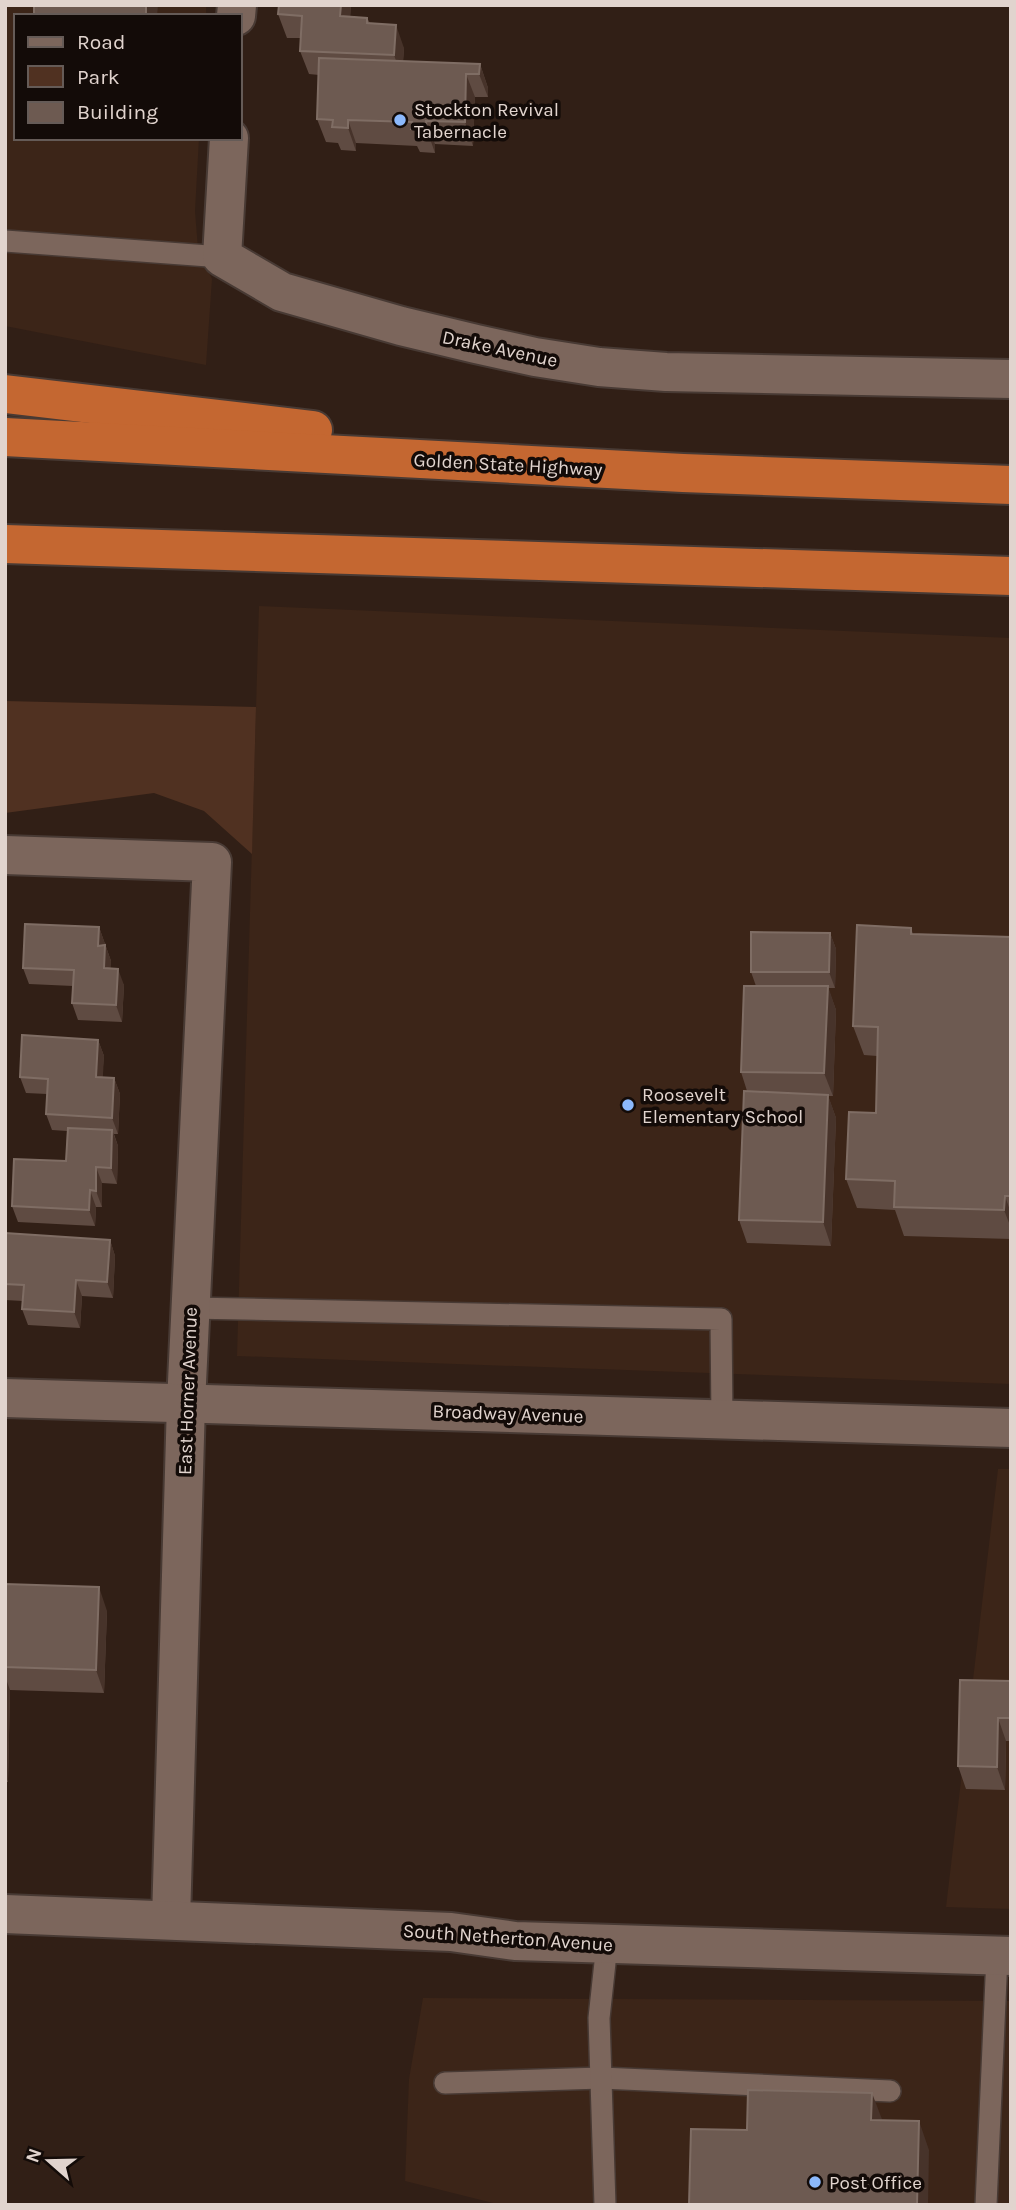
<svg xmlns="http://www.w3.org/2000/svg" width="1016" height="2210" font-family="Karla,sans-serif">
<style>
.built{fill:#3c2518}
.green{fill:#503121}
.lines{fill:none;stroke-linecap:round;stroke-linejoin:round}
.lane-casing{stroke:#483a34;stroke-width:24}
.street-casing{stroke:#483a34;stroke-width:42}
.highway-casing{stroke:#483a34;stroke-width:42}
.lane{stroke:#7c665c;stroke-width:21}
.street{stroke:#7c665c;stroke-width:38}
.highway{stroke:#c46731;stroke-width:38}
.wall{fill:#5f4b42}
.shaded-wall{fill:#47332a}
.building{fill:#6d5a51;stroke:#7f6d64;stroke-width:2}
.poi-dot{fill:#8cb9fc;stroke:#130b08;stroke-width:2.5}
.labels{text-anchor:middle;stroke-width:7;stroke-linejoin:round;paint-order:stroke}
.poi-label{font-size:19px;fill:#e1d4ce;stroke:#130b08;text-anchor:start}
.street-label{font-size:19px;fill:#e1d4ce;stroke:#130b08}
</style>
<rect width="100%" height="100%" fill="#311f16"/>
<g class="built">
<path d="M5,5H206V16H16V138H199L195,211L198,249L212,279L206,365L5,326Z"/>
<path d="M259,606L1011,638V1384L237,1356Z"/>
<path d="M998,1469H1011V1909L946,1907Z"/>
<path d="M423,1998L1011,2001V2205H501L405,2181L409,2079Z"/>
</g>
<path class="green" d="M5,701L256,707L252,854L204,811L154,793L5,813Z"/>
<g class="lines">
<defs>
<g id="lane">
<path d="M5,241L222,257"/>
<path d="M190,1308L721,1319L722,1419"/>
<path d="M445,2083L601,2078L890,2091"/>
<path d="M605,2205L599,2018L607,1944"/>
<path d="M986,2205L997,1956"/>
</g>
<g id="street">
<path d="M236,16L237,5"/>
<path d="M229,138L222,257L282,292L401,326L476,344L535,357L599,367L666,372L1011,379"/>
<path d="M5,855L212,862L186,1403L171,1920"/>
<path d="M5,1398L1011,1428"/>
<path d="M5,1914L451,1932L515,1941L1011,1956"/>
</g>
<g id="highway">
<path d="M5,394L313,430"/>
<path d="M5,437L683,473L1011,485"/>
<path d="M5,544L1011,576"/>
</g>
</defs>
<use href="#lane" class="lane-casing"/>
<use href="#street" class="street-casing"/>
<use href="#highway" class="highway-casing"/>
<use href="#lane" class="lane"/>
<use href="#street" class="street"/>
<use href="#highway" class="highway"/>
</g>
<g class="wall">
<path d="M279,5H351L350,16L367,18L370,23L404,48L403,61L480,64L488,88V97H475L473,146L435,144V153L420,152L417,146L356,143V151L341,150L338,143L326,142L317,119L319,75L309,74L300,51L301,38H287L278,14Z"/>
<path d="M99,927L111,961L110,968L124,985L122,1022L78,1020L72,1003L73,986L29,984L23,968Z"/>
<path d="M911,928L913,934L1011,937V1239L904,1236L895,1210L857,1208L846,1179L876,1113L877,1056L864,1055L853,1026Z"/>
<path d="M830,933L836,949L835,988H828L836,1010L833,1096H828L836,1118L831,1246L747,1243L739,1220L747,1091L741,1072L756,986L751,972Z"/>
<path d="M98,1040L104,1056L102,1077L114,1078L120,1094L118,1134H114L118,1146L117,1184L102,1183V1207H96L95,1226L18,1222L12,1206L66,1161L67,1131L52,1130L46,1114L47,1094L26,1093L20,1077Z"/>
<path d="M5,1233L110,1240L115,1256L113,1298L82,1296L80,1328L28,1325L22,1309L23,1301L5,1300Z"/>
<path d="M5,1584L107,1611L104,1693L10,1690L8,1782H5Z"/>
<path d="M1011,1681V1741H1006L1005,1790L966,1789L958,1766Z"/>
</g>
<g class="shaded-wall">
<path d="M146,5H158L157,16H146Z"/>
<path d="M341,5H351L349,39L340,16Z"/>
<path d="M396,25L404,48L402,78L394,55Z"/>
<path d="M480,64L488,88V97L479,74Z"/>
<path d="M466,74L475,97L473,146L465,122Z"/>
<path d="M348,120L356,143V151L348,128Z"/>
<path d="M426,121L435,144V153L427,130Z"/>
<path d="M99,927L111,961L110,984L104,968L98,946Z"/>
<path d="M830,933L836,949L835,988L829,972Z"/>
<path d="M118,969L124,985L122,1022L116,1005Z"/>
<path d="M828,986L836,1010L833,1096L824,1073Z"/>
<path d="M98,1040L104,1056L102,1093L96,1077Z"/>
<path d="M114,1078L120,1094L118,1134L112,1118Z"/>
<path d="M828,1095L836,1118L831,1246L823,1222Z"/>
<path d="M112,1130L118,1146L117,1184L111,1168Z"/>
<path d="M96,1167L102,1183V1207L96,1191Z"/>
<path d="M90,1190L96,1207L95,1226L89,1210Z"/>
<path d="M1005,1196L1011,1213V1228L1004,1210Z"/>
<path d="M110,1240L115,1256L113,1298L107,1282Z"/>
<path d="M76,1280L82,1296L80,1328L74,1312Z"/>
<path d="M99,1587L107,1611L104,1693L96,1670Z"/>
<path d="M5,1676L10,1690L8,1782L5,1774Z"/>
<path d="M998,1718L1006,1741L1005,1790L997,1767Z"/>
<path d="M872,2093L883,2122L871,2120Z"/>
<path d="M919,2121L929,2150L928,2205H917Z"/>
</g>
<g class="building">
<rect x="34" y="5" width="112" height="11"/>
<path d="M279,5H341L340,16L367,18V23L396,25L394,55L300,51L302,16L278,14Z"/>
<path d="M319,58L480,64L479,74H466L465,122L426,121L427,130L411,129L412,122L348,120V128L332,127L333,120L317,119Z"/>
<path d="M25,924L99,927L98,946L105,945L104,968L118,969L116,1005L72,1003L74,970L23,968Z"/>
<path d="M857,925L911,928V934L1011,937V1196H1005L1004,1210L894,1207L895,1181L846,1179L849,1112L876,1113L878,1027L853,1026Z"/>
<path d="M751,932L830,933L829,972H751Z"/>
<path d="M744,986H828L824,1073L741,1072Z"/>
<path d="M22,1035L98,1040L96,1077L114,1078L112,1118L46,1114L48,1079L20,1077Z"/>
<path d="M744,1091L828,1095L823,1222L739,1220Z"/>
<path d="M68,1128L112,1130L111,1168L96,1167V1191L90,1190L89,1210L12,1206L14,1159L66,1161Z"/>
<path d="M5,1233L110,1240L107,1282L76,1280L74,1312L22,1309L24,1285L5,1284Z"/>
<path d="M5,1584L99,1587L96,1670L5,1667Z"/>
<path d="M960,1680L1011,1681V1718H998L997,1767L958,1766Z"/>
<path d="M748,2090L872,2093L871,2120L919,2121L917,2205H689L691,2129L747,2130Z"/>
</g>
<g class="poi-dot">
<circle cx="400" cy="120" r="7"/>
<circle cx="628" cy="1105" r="7"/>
<circle cx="815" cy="2182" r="7"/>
</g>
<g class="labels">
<g class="poi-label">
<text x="414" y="116">Stockton Revival<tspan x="414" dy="22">Tabernacle</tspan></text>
<text x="642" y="1101">Roosevelt<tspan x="642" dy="22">Elementary School</tspan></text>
<text x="829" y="2189">Post Office</text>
</g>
<g class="street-label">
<text transform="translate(500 348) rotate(12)" y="7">Drake Avenue</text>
<text transform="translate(508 464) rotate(3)" y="7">Golden State Highway</text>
<text transform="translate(187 1391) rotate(-88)" y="7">East Horner Avenue</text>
<text transform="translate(508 1413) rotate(2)" y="7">Broadway Avenue</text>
<text transform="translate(508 1937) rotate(4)" y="7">South Netherton Avenue</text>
</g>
</g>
<rect width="1016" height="2210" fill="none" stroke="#e1d4ce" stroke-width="14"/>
<rect x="14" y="14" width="228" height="126" fill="#130b08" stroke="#655b57" stroke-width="2"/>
<rect x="28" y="37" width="35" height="10" fill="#7c665c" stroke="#655b57" stroke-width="2"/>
<text x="77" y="49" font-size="21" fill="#e1d4ce">Road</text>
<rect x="28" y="66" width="35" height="21" fill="#503121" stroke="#655b57" stroke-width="2"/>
<text x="77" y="84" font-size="21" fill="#e1d4ce">Park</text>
<rect x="28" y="102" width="35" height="21" fill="#6d5a51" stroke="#655b57" stroke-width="2"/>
<text x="77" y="119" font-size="21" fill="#e1d4ce">Building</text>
<g transform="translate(49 2161) rotate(290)" stroke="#130b08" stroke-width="5" paint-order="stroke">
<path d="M0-5L12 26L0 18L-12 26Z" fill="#e1d4ce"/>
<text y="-10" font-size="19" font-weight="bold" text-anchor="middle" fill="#e1d4ce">N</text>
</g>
</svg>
